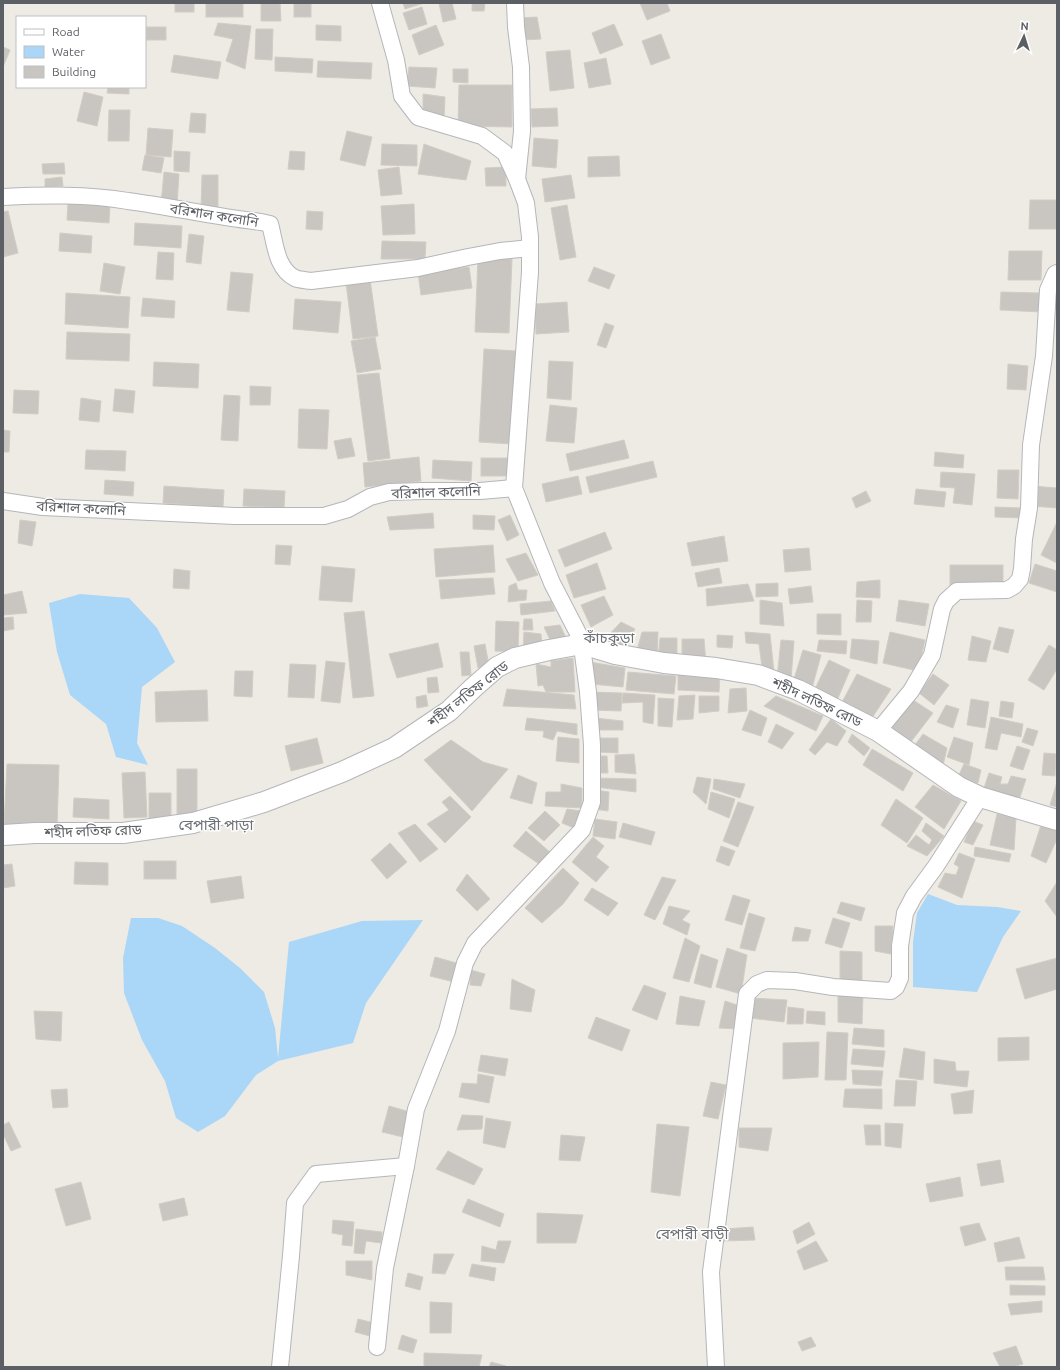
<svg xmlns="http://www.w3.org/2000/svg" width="1060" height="1370" font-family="Ubuntu,'Noto Sans Bengali',sans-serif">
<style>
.water{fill:#aad6f7}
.building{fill:#c9c6c2;stroke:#d2cdc3}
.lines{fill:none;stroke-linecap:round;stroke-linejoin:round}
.minor-casing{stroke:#b5b6ba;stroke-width:18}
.tertiary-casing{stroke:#b5b6ba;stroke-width:22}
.minor{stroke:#fff;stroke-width:16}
.tertiary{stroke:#fff;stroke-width:20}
.labels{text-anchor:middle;stroke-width:3;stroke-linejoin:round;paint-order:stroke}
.street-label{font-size:14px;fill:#5c5f64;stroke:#fff}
.neighbourhood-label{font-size:15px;fill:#6d7175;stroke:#fff}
</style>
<rect width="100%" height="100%" fill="#edebe4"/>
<g class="water">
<path d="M80,594L129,598L157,628L175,662L142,687L137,743L148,765L116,757L106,724L70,695L57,652L49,603Z"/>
<path d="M928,894L957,905L997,907L1021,911L1003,937L977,992L913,987V942L917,913Z"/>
<path d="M131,918H158L182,926L215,948L240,968L264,992L275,1028L278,1058L289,942L362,921L423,920L366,1003L353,1043L278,1061L256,1075L225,1116L198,1132L176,1118L165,1081L142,1040L124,993L123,958Z"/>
</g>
<g class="building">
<rect x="175" y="3" width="19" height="9"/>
<rect x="206" y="3" width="37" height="14"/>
<path d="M261,3H280L281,21H261Z"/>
<rect x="294" y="3" width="17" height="14"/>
<path d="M403,3H424L405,9Z"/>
<path d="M439,3H452L456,19L443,22Z"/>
<path d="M472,3H485L484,11H472Z"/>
<path d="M640,3H667L670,11L647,20Z"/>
<path d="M422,7L427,24L409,30L403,13Z"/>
<path d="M537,17L541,39L522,40L519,18Z"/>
<path d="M218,23L251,26L245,69L226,61L233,39L214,35Z"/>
<path d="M614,24L623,45L600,54L592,33Z"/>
<path d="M316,25L341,26V41L316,40Z"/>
<path d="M436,25L444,45L419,55L412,35Z"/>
<rect x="146" y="27" width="20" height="13"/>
<path d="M256,29H273L272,60L255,59Z"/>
<path d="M661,34L670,58L651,65L642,41Z"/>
<path d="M3,47L10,50L3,67Z"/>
<path d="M570,50L574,88L550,91L546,52Z"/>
<path d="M174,55L221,62L218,79L171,72Z"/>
<path d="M275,57L313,59L312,73L275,71Z"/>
<path d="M606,58L611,84L589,88L584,63Z"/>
<path d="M318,61L372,63L371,79L317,77Z"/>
<path d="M409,67L437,68L435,88L407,86Z"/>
<path d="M453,69H468V83L453,82Z"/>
<path d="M459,85H512V127L458,126Z"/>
<path d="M108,87H129V94L107,93Z"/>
<path d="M84,92L103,97L97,126L77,121Z"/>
<path d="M423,94L445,97L444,121L423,115Z"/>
<path d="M557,108L558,126L532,127L531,109Z"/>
<path d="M109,110H130L129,141H108Z"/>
<path d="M191,113L206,114L205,133L189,132Z"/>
<path d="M148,128L173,130L171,157L146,155Z"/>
<path d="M347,131L372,137L365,166L340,160Z"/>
<path d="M534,138L558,140L556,168L532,166Z"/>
<path d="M382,144L417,145V166L381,165Z"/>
<path d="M424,144L471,161L466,180L418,174Z"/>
<path d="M174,151L190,152L189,172L174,171Z"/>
<path d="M290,151L305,152L304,170L288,169Z"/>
<path d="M145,155L164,158L161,173L142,170Z"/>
<path d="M619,156L620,176L588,177V157Z"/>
<path d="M64,163L65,174H43L42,164Z"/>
<path d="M399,167L402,194L381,196L378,170Z"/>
<path d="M506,167V186H486L485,168Z"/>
<path d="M164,172L179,174L177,205L161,204Z"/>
<path d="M202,175H218V210H201Z"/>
<path d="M571,175L575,198L545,202L542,179Z"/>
<path d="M62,177L63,186L45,187V179Z"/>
<path d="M1030,200H1057V229H1029Z"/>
<path d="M68,202L110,205L109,223L67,220Z"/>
<path d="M414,204L415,234L383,235L381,206Z"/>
<path d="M567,205L576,257L560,260L551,208Z"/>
<path d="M8,211L18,253L3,257V212Z"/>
<path d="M307,211L323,212L322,230L306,229Z"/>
<path d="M135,223L182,226L181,248L134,245Z"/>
<path d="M60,233L92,236L91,253L59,251Z"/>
<path d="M189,234L204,236L201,264L186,262Z"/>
<path d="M382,241L426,242L425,259H381Z"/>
<path d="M1009,251H1042L1041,280H1008Z"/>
<path d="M158,252L174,253L173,280L156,279Z"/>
<path d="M478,258L512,259L509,333L475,332Z"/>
<path d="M104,263L125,267L120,294L100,291Z"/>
<path d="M469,267L472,288L421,295L418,273Z"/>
<path d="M594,267L615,275L609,289L588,281Z"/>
<path d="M231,272L253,274L249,312L227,310Z"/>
<path d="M370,279L378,336L353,339L346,283Z"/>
<path d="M1001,292L1041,293V312L1000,310Z"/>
<path d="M66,293L130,297L128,328L65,324Z"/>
<path d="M143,298L175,301L174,318L141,316Z"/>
<path d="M295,299L341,302L338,333L293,329Z"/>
<path d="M567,302L569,332L536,334L535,304Z"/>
<path d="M605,323L614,326L606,348L597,345Z"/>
<path d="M67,332L130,334L129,361L66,359Z"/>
<path d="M375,337L381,369L357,373L351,341Z"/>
<path d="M484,349L517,351L512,444L479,442Z"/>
<path d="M549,361L573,362L571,400L547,398Z"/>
<path d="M154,362L199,364L198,388L153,386Z"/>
<path d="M1008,364L1028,366L1026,390L1007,389Z"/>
<path d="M379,373L390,458L368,461L357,375Z"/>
<path d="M250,386L271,387L270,405H250Z"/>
<path d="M115,389L135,391L133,413L113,411Z"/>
<path d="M14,390L39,391L38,414L13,413Z"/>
<path d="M224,395L240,396L238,441L221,440Z"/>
<path d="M81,398L101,401L99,422L79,420Z"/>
<path d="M550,405L577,408L574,443L546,441Z"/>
<path d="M299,409L329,410L327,449L298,448Z"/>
<path d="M3,430L10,431L9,452H3Z"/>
<path d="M351,438L355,456L338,459L334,441Z"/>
<path d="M624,440L629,458L570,471L566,454Z"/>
<path d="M86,450L126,451L125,471L85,469Z"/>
<path d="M935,452L964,455L963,468L934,466Z"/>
<path d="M419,457L421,481L365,487L363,463Z"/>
<rect x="481" y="458" width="27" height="18"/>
<path d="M433,460L472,462L471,481L432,478Z"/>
<path d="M653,461L657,477L590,493L586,477Z"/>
<path d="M998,470H1019L1018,499L997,498Z"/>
<path d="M941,472L975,474L972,505L953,503L955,488L940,487Z"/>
<path d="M578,476L582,494L546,502L542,484Z"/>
<path d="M105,480L134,482L133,496L104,494Z"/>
<path d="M164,486L224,490L223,507L163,503Z"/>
<path d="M1033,486L1057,488V508L1032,506Z"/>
<path d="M244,489L285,491L284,508L243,506Z"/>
<path d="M916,489L946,492L944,507L914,504Z"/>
<path d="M866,491L871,501L856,508L852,498Z"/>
<path d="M995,507L1022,508L1021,518L995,517Z"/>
<path d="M433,513L434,528L390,530L387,517Z"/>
<path d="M473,515L495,516L494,530L473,529Z"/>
<path d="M510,515L519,535L507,541L498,520Z"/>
<path d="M20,520L36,522L32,546L18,543Z"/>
<path d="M1057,522V563L1041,555Z"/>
<path d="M605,532L612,549L565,567L558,550Z"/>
<path d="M724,536L728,561L692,566L687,543Z"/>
<path d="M276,545L292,546L290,565L275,564Z"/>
<path d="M493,545L495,572L436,577L434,549Z"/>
<path d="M809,548L811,570L785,572L783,550Z"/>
<path d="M526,553L538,575L518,581L506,559Z"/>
<path d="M597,563L606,589L574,598L566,575Z"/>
<path d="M1035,564L1057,571V592L1029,583Z"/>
<rect x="950" y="565" width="53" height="20"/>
<path d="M322,566L355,569L352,602L319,600Z"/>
<path d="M719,568L722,583L698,587L695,573Z"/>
<path d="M174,569L190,571L189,589L173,588Z"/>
<path d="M493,578L495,594L441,599L439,580Z"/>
<path d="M880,580V598L856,597L857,582Z"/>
<path d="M516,583L518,590H527L526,600L508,602L509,586Z"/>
<path d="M778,583V596L756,597V584Z"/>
<path d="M748,584L754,601L707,606L706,589Z"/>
<path d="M811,586L813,602L790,604L788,589Z"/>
<path d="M22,591L27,613L3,615V595Z"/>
<path d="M604,596L613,615L591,627L581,605Z"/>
<path d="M760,600L782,603L784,626L760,624Z"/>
<path d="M857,600L872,601L871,622H856Z"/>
<path d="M899,600L929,604L925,626L896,621Z"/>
<path d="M551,601L555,611L521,615L520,604Z"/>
<path d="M364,611L374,696L353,698L344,613Z"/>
<path d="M817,614H841V635L817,634Z"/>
<path d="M13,617L14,629L3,631V618Z"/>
<path d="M524,619H532L533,630H523Z"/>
<path d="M496,621L519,622L518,652L495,651Z"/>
<path d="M621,622L635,629L623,650L603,641Z"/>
<path d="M560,625L567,640L553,646L544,627Z"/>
<path d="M999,627L1014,630L1008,653L993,649Z"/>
<path d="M524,632L541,634L542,648L523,651Z"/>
<path d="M642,632H658L657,657L636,654Z"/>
<path d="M745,632L770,634L774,672L762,667L759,644L746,643Z"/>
<path d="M890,632L925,640L918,671L883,663Z"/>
<path d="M717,635L733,636L732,648L717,647Z"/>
<path d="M972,636L991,641L986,662L968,660Z"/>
<path d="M660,638H677V661L658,659Z"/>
<path d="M682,639H704L706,663L682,661Z"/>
<path d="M852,639L879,641L877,664L850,658Z"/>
<path d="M781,640L794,641L791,679L777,678Z"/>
<path d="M819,640L847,641L846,654L817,651Z"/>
<path d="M438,643L443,667L397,678L389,654Z"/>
<path d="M485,644L489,666L478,668L474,646Z"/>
<path d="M1049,645L1057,650V669L1044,690L1028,680Z"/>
<path d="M803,650L821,655L812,688L793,682Z"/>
<path d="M460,652H469L471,675L462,676Z"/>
<path d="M573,658L575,692H546L543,685L538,686L536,664L551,667V661Z"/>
<path d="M829,660L850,670L835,705L813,693Z"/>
<path d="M326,661L345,663L340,703L321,701Z"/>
<path d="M590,662L625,668L623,687L591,684Z"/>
<path d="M290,664L316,665L314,698L288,697Z"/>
<path d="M235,671H253L252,697L234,696Z"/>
<path d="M628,672L676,676L674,694L626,690Z"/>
<path d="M678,674L720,676L719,692L678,690Z"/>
<path d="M857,674L891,689L870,721L840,706Z"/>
<path d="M933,674L949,685L934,705L919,693Z"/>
<path d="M437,677L439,692L428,693L427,678Z"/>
<path d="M746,688L747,711L728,713L730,689Z"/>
<path d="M507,689L574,695L576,709L503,706Z"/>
<path d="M207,690L208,721L156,722L155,692Z"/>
<path d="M591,692L622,693L621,711L591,710Z"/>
<path d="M623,693L655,695L653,724L643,722V702L622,703Z"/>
<path d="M426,695L428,706L417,708L416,697Z"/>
<path d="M695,695L693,719L677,720L679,696Z"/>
<path d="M699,696H719V711L699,713Z"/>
<path d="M776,696L823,716L816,731L764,706Z"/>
<path d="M658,698L674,699L672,727L658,726Z"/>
<path d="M971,699L989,702L985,728L967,725Z"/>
<path d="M913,700L933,713L907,747L886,732Z"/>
<path d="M1001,701L1014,703L1012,718L999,716Z"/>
<path d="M946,705L959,709L953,728L937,722Z"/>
<path d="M750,710L767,718L761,736L742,730Z"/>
<path d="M991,717L1023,724L1021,737L1001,733L997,750L985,748Z"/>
<path d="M527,718L577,724V735L557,731L553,740L543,737L544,731L525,730Z"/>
<path d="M595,718L623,721V730H596Z"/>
<path d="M831,719L846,731L837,746L827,742L815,755L809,750Z"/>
<path d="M776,724L794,733L782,749L768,742Z"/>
<path d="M1027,728L1038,731L1033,746L1022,742Z"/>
<path d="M852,734L870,748L864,756L848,742Z"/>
<path d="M923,734L947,748L942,770L912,749Z"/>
<path d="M558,737L579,739V763L556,761Z"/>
<path d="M954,737L973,743L969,765L947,757Z"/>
<path d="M317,738L323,763L291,771L285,746Z"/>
<path d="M599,738H618V753L599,752Z"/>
<path d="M451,740L483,762L508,769L472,811L424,760Z"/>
<path d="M1017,746L1030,750L1023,770L1010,766Z"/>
<path d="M872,749L913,773L903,791L863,765Z"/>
<path d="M1044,753L1056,754L1055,776L1042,775Z"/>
<path d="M634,754L636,774L615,772V755Z"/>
<path d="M593,756H607L608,773H595Z"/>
<path d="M7,764L59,765L57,827L4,825Z"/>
<path d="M964,764L981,770L978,783L958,777Z"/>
<rect x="177" y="769" width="20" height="48"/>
<path d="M145,772L147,817L124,818L122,773Z"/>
<path d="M989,773L1002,777L1000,784H1008L1011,776L1026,779L1019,800L983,791Z"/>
<path d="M518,775L537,783L532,804L510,798Z"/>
<path d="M697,777L711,779L706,804L693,792Z"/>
<path d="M596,778L636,779V792L596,787Z"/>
<path d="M714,779L745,784L740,798L713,789Z"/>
<path d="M1057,782V807L1050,805Z"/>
<path d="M561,784L582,788V808L545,806L546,792H561Z"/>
<path d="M933,785L961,801L944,829L915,807Z"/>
<path d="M596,790L609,792L608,811L594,809Z"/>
<path d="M711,792L735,799L729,818L708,809Z"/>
<path d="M149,793H171V819L149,818Z"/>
<path d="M450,796L471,817L445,843L427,824L449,810L442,802Z"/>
<path d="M74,798L109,800V819L73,817Z"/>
<path d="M896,799L923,818L907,843L881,825Z"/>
<path d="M738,802L754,807L738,847L723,841Z"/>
<path d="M567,809L582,811L574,828L562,823Z"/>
<path d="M545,811L560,825L544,841L528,828Z"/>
<path d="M997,814L1016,818L1014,850L990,845Z"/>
<path d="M595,819L617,822L615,839L593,836Z"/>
<path d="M973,821L983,825L973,845L964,842Z"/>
<path d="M623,823L655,832L651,845L619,837Z"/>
<path d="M926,823L944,836L927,856L907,846L916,835L929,845L932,840L922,831Z"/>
<path d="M415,824L438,849L420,862L398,833Z"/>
<path d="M1041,825L1057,830V839L1046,863L1031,856Z"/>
<path d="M526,831L552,854L542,866L513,846Z"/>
<path d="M593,837L604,846L596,857L609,867L596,882L572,862Z"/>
<path d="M390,843L407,862L387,879L371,860Z"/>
<path d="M721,846L735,851L729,866L716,861Z"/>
<path d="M975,847L1011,854L1009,862L974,856Z"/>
<path d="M959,853L975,859L962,898L938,887L945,873L956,875L959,867L954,864Z"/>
<rect x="144" y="861" width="32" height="18"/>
<path d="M75,862L108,863V885L74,884Z"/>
<path d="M12,864L15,886L3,888V865Z"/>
<path d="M563,868L579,883L563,904L542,923L525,908Z"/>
<path d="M467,874L490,899L477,911L456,890Z"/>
<path d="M241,876L244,898L211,903L207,881Z"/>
<path d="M662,877L676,880L655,920L644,915Z"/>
<path d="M1057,882V917L1045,901Z"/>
<path d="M592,888L618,903L608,916L584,900Z"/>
<path d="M733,895L750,900L742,925L725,920Z"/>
<path d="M841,902L865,908L861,921L837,913Z"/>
<path d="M669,906L690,911L682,920L690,924L687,935L663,924Z"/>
<path d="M749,913L765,918L755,951L740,948Z"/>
<path d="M833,918L850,923L842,948L825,943Z"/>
<path d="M875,926H893L891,954L875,951Z"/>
<path d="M795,927L811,930L808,941H792Z"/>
<path d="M685,938L700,946L689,982L673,978Z"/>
<path d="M727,948L747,955L741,994L716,987Z"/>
<path d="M840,951L862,952V985L840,986Z"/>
<path d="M701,954L718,960L711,988L694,983Z"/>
<path d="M435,957L460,964L454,982L430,976Z"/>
<path d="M1057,958V989L1025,999L1016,969Z"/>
<path d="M471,970L485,974L481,986L470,985Z"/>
<path d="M512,979L535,990L531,1012L510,1009Z"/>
<path d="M644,985L666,993L657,1020L632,1010Z"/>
<path d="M838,993L863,996L862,1024L838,1022Z"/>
<path d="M680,996L705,1001L699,1026L676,1024Z"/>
<path d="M751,998L787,1000L784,1022L750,1018Z"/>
<path d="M725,1001L743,1007L738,1029L719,1028Z"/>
<path d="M788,1007L804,1009L803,1024H787Z"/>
<path d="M34,1011L62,1012L61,1041L36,1039Z"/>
<path d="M807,1011L825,1012V1025L806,1023Z"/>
<path d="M596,1017L630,1030L622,1051L588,1038Z"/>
<path d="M854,1028L884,1030V1047L852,1044Z"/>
<path d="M827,1032L848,1033L846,1080H825Z"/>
<path d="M1029,1037V1060L998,1061V1038Z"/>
<path d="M819,1042L818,1077L783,1079V1043Z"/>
<path d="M904,1048L925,1052L923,1080L899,1077Z"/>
<path d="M853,1049L885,1051L883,1067L851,1064Z"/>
<path d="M481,1055L508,1059L505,1076L478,1071Z"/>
<path d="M934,1059L955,1062L956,1071H969L967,1087L934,1083Z"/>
<path d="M852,1070L883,1071L881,1086L853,1084Z"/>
<path d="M478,1074L494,1077L489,1103L459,1097L462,1083L477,1084Z"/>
<path d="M896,1080L917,1081L915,1106H894Z"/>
<path d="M711,1082L726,1085L718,1119L703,1116Z"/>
<path d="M67,1089L68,1107L53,1108L51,1090Z"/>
<path d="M845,1089H882V1109L843,1107Z"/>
<path d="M974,1090L972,1113L954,1114L951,1094Z"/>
<path d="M389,1106L410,1112L403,1137L382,1132Z"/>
<path d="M462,1115L483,1116L482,1129L457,1130Z"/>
<path d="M486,1118L511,1122L505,1148L483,1143Z"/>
<path d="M9,1122L21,1147L11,1151L3,1134V1125Z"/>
<path d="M885,1123L903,1124L901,1148L885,1146Z"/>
<path d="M657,1124L689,1127L680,1196L651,1192Z"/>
<path d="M864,1125H880L881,1145H866Z"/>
<path d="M739,1128H772L768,1151L739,1147Z"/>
<path d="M561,1135L585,1137L580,1161L559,1160Z"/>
<path d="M448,1151L483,1169L474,1185L436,1169Z"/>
<path d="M1000,1160L1004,1182L981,1186L977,1164Z"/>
<path d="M960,1177L963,1196L930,1202L926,1184Z"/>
<path d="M81,1182L91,1219L66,1226L55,1189Z"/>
<path d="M184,1198L188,1215L163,1221L159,1204Z"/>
<path d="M468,1199L504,1214L500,1227L462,1212Z"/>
<path d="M537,1213L583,1215L576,1243H537Z"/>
<path d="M333,1220L354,1222L352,1246L342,1245L343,1235L332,1233Z"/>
<path d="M809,1222L815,1234L797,1244L793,1231Z"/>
<path d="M979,1223L986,1240L965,1246L960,1227Z"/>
<path d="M753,1227L755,1240L723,1241L724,1229Z"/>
<path d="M356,1229L382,1232L381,1243L366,1241L364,1254L354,1253Z"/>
<path d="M1019,1237L1025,1258L998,1262L994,1243Z"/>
<path d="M498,1241H511L504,1263L481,1261L482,1246L496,1250Z"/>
<path d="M816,1241L828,1261L804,1270L797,1251Z"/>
<path d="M434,1254H454L445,1274L432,1273Z"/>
<path d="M346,1261H372V1280L346,1275Z"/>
<path d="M472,1264L496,1268L494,1281L469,1276Z"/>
<path d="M1005,1267H1043L1045,1280H1006Z"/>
<path d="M408,1273L423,1277L420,1290L405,1286Z"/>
<path d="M1010,1285L1045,1286V1295H1010Z"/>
<path d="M1042,1301V1312L1011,1315L1008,1304Z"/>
<path d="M430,1302L452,1303L451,1333H430Z"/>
<path d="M358,1319L374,1323L370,1336L355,1332Z"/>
<path d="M402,1335L417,1340L413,1353L398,1349Z"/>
<path d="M811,1337L816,1346L802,1351L798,1342Z"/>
<path d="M1016,1346L1023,1364L1012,1367H1000L993,1353Z"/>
<path d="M424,1353L482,1355L479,1367H424Z"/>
<path d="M491,1362L506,1366L505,1367H489Z"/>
</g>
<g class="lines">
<defs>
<g id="minor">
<path d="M515,3L516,27L521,67L522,131L517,179"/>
<path d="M3,197C45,195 87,194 128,201C173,207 216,217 261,222L270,224C275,242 276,269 295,278C299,280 306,280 311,281L418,268L468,257L500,251L530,248"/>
<path d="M3,501L43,507L235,516H324L348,509L370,497L389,492L423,491H480L514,488"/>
<path d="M878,731L911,691L932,655L942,609L946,601L957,591L1007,590L1014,586L1020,579L1022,569L1024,539L1029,508L1031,445L1044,356L1048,290L1055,274L1057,273"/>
<path d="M377,1347L385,1268L406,1166L416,1109L447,1031L465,963L475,943L582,830L592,802V745L588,692L581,639L552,583L514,488L530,272V237L526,203L517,179L505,153L482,136L418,117L402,96L396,60L380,3"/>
<path d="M280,1367L291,1256L295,1203L316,1174L406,1166"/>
<path d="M716,1367L711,1272L747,994L757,984L767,980L795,981L833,987L891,991L896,987L900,978V946L905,913L914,896L936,866L980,797"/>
</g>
<path id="tertiary" d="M3,835L35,833H123L193,823L264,802L342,772L394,748L449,711L473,688L497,667L515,658L549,650L582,644L615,654L664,663L716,668L758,675L798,690L878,731L959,787L980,797L1057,820"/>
</defs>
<use href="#minor" class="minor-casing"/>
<use href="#tertiary" class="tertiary-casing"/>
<use href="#minor" class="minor"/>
<use href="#tertiary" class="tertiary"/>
</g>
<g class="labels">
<g class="street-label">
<text transform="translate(214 215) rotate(9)" y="5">বরিশাল কলোনি</text>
<text transform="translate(436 492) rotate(-2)" y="5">বরিশাল কলোনি</text>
<text transform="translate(81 508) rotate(3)" y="5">বরিশাল কলোনি</text>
<text transform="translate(468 694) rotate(-38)" y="5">শহীদ লতিফ রোড</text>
<text transform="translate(817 702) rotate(25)" y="5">শহীদ লতিফ রোড</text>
<text transform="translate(93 831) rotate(-2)" y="5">শহীদ লতিফ রোড</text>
</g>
<g class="neighbourhood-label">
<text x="609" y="643">কাঁচকুড়া</text>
<text x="216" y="830">বেপারী পাড়া</text>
<text x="692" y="1239">বেপারী বাড়ী</text>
</g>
</g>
<rect width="1060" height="1370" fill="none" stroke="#5c5f64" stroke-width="8"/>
<rect x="16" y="16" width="130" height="72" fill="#ffffff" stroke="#bebfc1"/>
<rect x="24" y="29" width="20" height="6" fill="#ffffff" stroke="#bebfc1"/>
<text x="52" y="36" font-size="12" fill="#5c5f64">Road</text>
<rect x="24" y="46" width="20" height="12" fill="#aad6f7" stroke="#bebfc1"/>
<text x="52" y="56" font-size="12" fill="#5c5f64">Water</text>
<rect x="24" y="66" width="20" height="12" fill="#c9c6c2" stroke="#bebfc1"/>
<text x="52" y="76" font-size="12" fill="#5c5f64">Building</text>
<g transform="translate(1024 36) rotate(4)" stroke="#ffffff" stroke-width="3" paint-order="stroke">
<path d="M0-3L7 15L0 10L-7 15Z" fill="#5c5f64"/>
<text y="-6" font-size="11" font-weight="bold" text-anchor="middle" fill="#5c5f64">N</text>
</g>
</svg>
